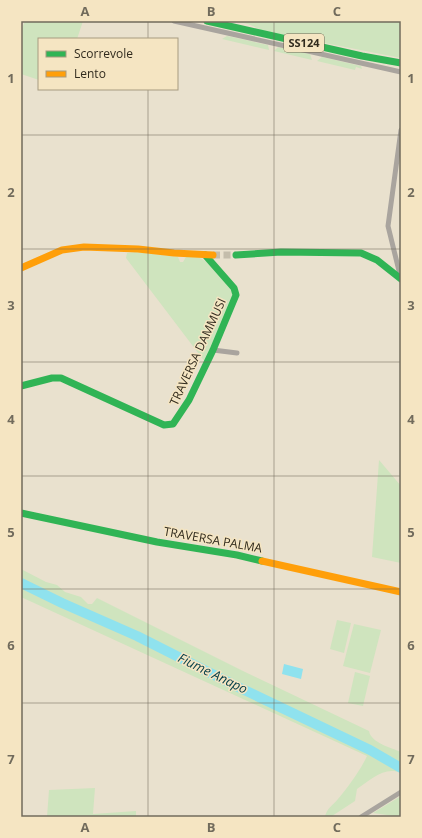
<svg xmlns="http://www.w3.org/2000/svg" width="422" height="838" font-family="'Open Sans',sans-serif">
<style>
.green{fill:#cfe4be}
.water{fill:#8fe2ee}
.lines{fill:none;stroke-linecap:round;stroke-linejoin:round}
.river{stroke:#8fe2ee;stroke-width:10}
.secondary-tunnel{stroke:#c4bdab;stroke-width:7;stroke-dasharray:7 3.5;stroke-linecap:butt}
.street{stroke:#a9a49e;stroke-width:5}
.fast{stroke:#30b455;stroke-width:7}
.slow{stroke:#ff9f0a;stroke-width:7}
.grid{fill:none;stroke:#716b5c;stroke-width:1;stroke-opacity:0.55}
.labels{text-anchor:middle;stroke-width:3;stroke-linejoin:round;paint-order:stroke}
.shield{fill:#f5e5c2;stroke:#6c634f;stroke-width:1}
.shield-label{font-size:11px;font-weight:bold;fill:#312b1e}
.street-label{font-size:12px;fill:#312b1e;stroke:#f5e5c2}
.water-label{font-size:13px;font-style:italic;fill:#07414b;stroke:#f5e5c2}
.neatline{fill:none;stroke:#716b5c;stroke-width:1.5}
.grid-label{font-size:13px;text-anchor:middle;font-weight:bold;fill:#716b5c}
</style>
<rect width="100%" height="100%" fill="#e9e1ce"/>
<g class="green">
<path d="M25,21H83L77,39H39V80L21,74V31Z"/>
<path d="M234,21H401V58L264,31L248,24Z"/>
<path d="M227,36L268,45L269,50L222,39Z"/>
<path d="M278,47L310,54L312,60L274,51Z"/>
<path d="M322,57L361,66L362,69L356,67L355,70L317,61Z"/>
<path d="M135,252L178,257L180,262H183L186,257H198L207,262L230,286L233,296L205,362L126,258L127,253Z"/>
<path d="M379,460L401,486V563L372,557Z"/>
<path d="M21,569L46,582L57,585L65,592L81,597L88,604H92L97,598L243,671L369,731C371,743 392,748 401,752V773C384,766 371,780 357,789L355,801L332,816L325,817C326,809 333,805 338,799C348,787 360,771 367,756L21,597Z"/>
<path d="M337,620L351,623L344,653L330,649Z"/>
<path d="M354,624L381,630L370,673L343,666Z"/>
<path d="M355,672L370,676L363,706L348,703Z"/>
<path d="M95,788L93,814L136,811V817H47L49,790Z"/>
<path d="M401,796V817L373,813Z"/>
</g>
<path class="water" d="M284,664L303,669L301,679L282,674Z"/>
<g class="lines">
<path class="river" d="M21,583L62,603L137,636L236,686L370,750L401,768"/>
<path class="secondary-tunnel" d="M213,255H236"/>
<g class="street">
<path d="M174,21L401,72"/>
<path d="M401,279L388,226L401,130"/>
<path d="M213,350L237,353"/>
<path d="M361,817L401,792"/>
</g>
<g class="fast">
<path d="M207,21L362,56L401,63"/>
<path d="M236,255L281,252L361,253L377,260L401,279"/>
<path d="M21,386L52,378H61L164,425L173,424L189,400L213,350L236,295L234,288L205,255"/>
<path d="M21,513L157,542L237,555L262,561"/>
</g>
<g class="slow">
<path d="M21,268L62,250L84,247L138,249L174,253L213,255"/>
<path d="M262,561L401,592"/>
</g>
</g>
<path class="grid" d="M148,21V39M274,21V817M148,89V817M21,135H401M21,249H401M21,362H401M21,476H401M21,589H401M21,703H401"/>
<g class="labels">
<rect class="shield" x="284" y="34" width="40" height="18" rx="3"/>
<g class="shield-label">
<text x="304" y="47">SS124</text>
</g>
<g class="street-label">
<text transform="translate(198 352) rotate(-65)" y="4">TRAVERSA DAMMUSI</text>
<text transform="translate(213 540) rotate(10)" y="4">TRAVERSA PALMA</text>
</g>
<g class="water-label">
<text transform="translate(213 673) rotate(26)" y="5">Fiume Anapo</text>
</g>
</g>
<rect width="422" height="838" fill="none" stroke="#f5e5c2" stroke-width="44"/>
<rect x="38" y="38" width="140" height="52" fill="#f5e5c2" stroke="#a79b80"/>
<rect x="46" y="51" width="20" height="6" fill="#30b455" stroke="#a79b80"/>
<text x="74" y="58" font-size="12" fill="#312b1e">Scorrevole</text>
<rect x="46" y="71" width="20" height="6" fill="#ff9f0a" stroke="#a79b80"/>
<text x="74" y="78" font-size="12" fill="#312b1e">Lento</text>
<rect x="22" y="22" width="378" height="794" class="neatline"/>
<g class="grid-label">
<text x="85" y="16">A</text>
<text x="211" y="16">B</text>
<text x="337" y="16">C</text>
<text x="11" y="83">1</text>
<text x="411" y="83">1</text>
<text x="11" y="197">2</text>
<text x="411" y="197">2</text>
<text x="11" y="310">3</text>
<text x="411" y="310">3</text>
<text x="11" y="424">4</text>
<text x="411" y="424">4</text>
<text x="11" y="537">5</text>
<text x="411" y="537">5</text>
<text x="11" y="650">6</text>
<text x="411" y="650">6</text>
<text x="11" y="764">7</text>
<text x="411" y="764">7</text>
<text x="85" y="832">A</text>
<text x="211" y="832">B</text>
<text x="337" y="832">C</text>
</g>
</svg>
